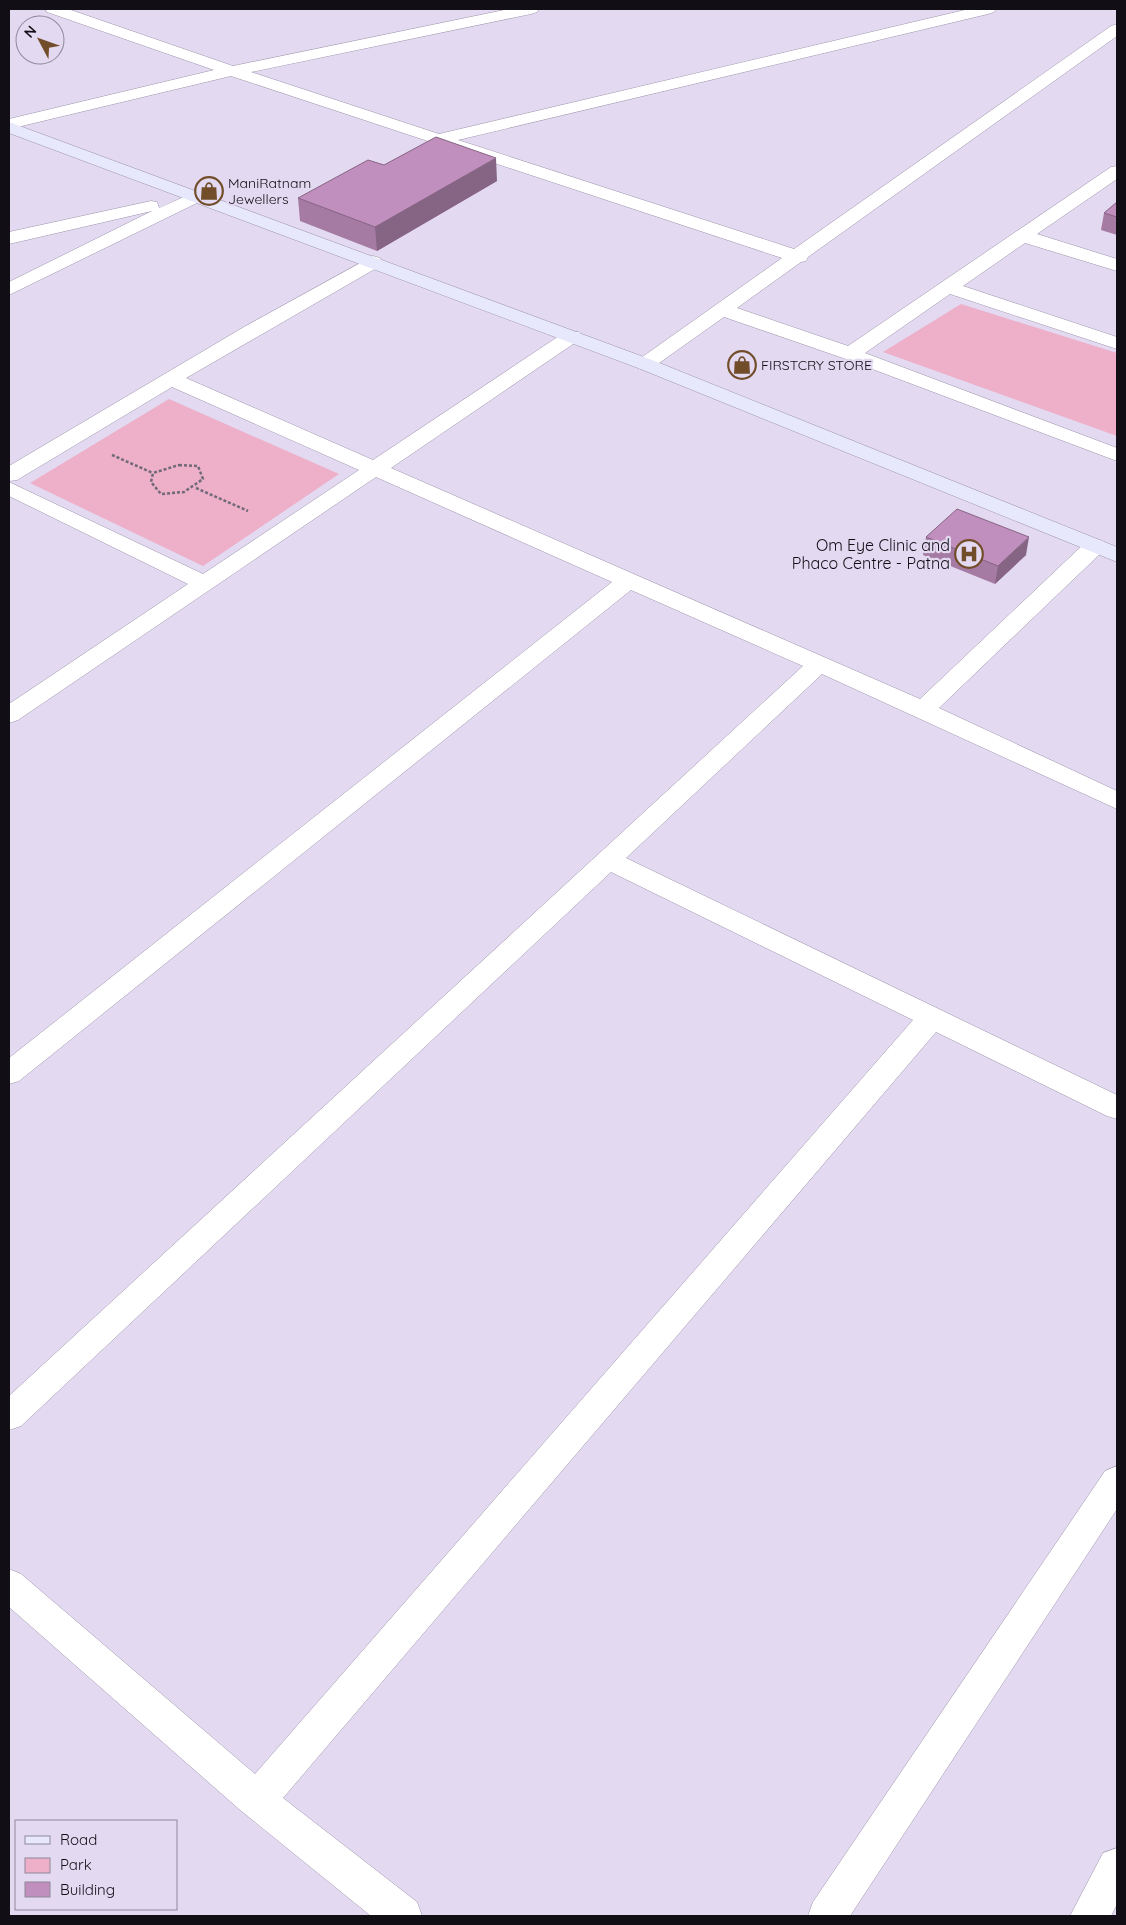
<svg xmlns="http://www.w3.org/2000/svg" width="1126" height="1925" font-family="Quicksand,sans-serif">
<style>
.green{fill:#eeafc9}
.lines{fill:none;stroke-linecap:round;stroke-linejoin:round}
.street-casing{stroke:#9e94ab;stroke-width:1}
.secondary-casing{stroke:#9e94ab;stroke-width:1}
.path{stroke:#706a79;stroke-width:2.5;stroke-dasharray:3 2;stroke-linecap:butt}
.street{fill:#fff;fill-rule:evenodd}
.secondary{fill:#e7e8fb;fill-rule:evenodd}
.wall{fill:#a57ba3}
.shaded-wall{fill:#866484}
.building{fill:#c08fbd;stroke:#866484}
.labels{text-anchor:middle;stroke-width:4.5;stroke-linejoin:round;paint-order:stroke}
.far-poi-label{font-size:14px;fill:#120e16;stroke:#e3d9f1;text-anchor:start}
.poi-label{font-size:16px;fill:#120e16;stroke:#e3d9f1;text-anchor:end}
</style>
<rect width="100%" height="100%" fill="#e3d9f1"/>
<g class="green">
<path d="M961,304L1117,353V436L883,352Z"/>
<path d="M169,399L339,474L203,566L30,483Z"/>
</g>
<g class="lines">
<defs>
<g id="street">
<path d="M45,9H68L233,66L509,9H539L537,12L531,14L251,72L439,134L969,9H996L994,12L988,14L458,140L794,249L1111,26L1117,24V36L808,257L806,261L801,262L737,308L848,346L1111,167L1117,166V179L1037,234L1117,259V271L1025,243L963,286L1117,337V349L950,294L865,353L1117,448V461L843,358L724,317L652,368L645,370L638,368L635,364L638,360L782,258L231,76L9,129V119L214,70L47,12Z"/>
<path d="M195,192L201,193L204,197L201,201L9,295V282L152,211L9,244V232L151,201L157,202L159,208Z"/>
<path d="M373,256L380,258L382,262L380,266L186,378L373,460L565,332H579L582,336L579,340L391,468L920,699L1087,541L1095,539L1103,541L1106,546L1103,551L939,708L1117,791V809L822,674L626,858L1117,1095V1119L1107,1116L936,1032L283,1798L417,1902L422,1916H371L239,1809L9,1607V1569L21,1574L255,1774L913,1020L611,872L21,1426L9,1430V1396L803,666L631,590L19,1081L9,1084V1058L612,582L376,477L18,720L9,723V704L188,584L9,496V482L203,574L359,470L172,387L17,480L9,481V466L244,327Z"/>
<path d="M1117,1466V1509L850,1916H808L813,1902L1105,1471Z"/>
<path d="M1117,1848V1904L1111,1916H1070L1103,1853Z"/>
</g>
<path id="secondary" d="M9,122L652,360L1117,547V562L638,368L9,133Z"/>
</defs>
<use href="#street" class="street-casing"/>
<use href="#secondary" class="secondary-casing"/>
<g class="path">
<path d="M112,455L153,473"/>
<path d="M179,465L198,466L203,479L184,492L161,494L151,482L153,473Z"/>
<path d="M196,488L248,511"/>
</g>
<use href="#street" class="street"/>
<use href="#secondary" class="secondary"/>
</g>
<g class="wall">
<path d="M384,165L497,181L377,251L300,221L298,198Z"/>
<path d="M1117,202V235L1101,230L1104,213Z"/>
<path d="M926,537L1026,555L995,584L923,555Z"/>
</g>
<g class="shaded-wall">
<path d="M496,158L497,181L377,251L375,227Z"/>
<path d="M1029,537L1026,555L995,584L998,566Z"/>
</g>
<g class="building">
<path d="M436,137L496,158L375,227L298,198L368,160L384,165Z"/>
<path d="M1117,202V217L1104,213Z"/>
<path d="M957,509L1029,537L998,566L926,537Z"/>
</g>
<defs>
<symbol id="shop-ring" viewBox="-11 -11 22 22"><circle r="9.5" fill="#e3d9f1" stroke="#724d29" stroke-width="1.5"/><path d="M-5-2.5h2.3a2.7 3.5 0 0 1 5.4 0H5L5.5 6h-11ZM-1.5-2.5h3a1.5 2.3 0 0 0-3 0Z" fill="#724d29"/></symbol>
<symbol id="hospital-ring" viewBox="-11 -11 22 22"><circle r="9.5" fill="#e3d9f1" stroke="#724d29" stroke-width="1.5"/><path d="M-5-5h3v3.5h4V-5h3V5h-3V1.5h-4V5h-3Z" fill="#724d29"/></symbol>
</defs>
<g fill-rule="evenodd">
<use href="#shop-ring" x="193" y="175" width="32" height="32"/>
<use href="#shop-ring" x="726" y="349" width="32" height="32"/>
<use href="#hospital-ring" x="953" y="538" width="32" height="32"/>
</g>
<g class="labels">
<g class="far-poi-label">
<text x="228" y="188">ManiRatnam<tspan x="228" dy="16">Jewellers</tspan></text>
<text x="761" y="370">FIRSTCRY STORE</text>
</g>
<g class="poi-label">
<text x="950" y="551">Om Eye Clinic and<tspan x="950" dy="18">Phaco Centre - Patna</tspan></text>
</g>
</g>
<rect width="1126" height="1925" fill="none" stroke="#120e16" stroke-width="20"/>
<rect x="15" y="1820" width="162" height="90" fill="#e3d9f1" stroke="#8f8899"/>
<rect x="25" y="1836" width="25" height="8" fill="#e7e8fb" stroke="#8f8899"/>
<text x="60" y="1845" font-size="15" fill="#120e16">Road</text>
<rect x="25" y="1858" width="25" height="15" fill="#eeafc9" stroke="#8f8899"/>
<text x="60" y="1870" font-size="15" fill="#120e16">Park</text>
<rect x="25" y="1882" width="25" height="15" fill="#c08fbd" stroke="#8f8899"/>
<text x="60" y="1895" font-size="15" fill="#120e16">Building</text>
<g transform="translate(40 40) rotate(311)"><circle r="24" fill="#e3d9f1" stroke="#8f8899"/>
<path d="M0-4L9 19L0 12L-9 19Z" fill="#724d29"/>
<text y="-8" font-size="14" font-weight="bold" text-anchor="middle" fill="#120e16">N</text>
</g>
</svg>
